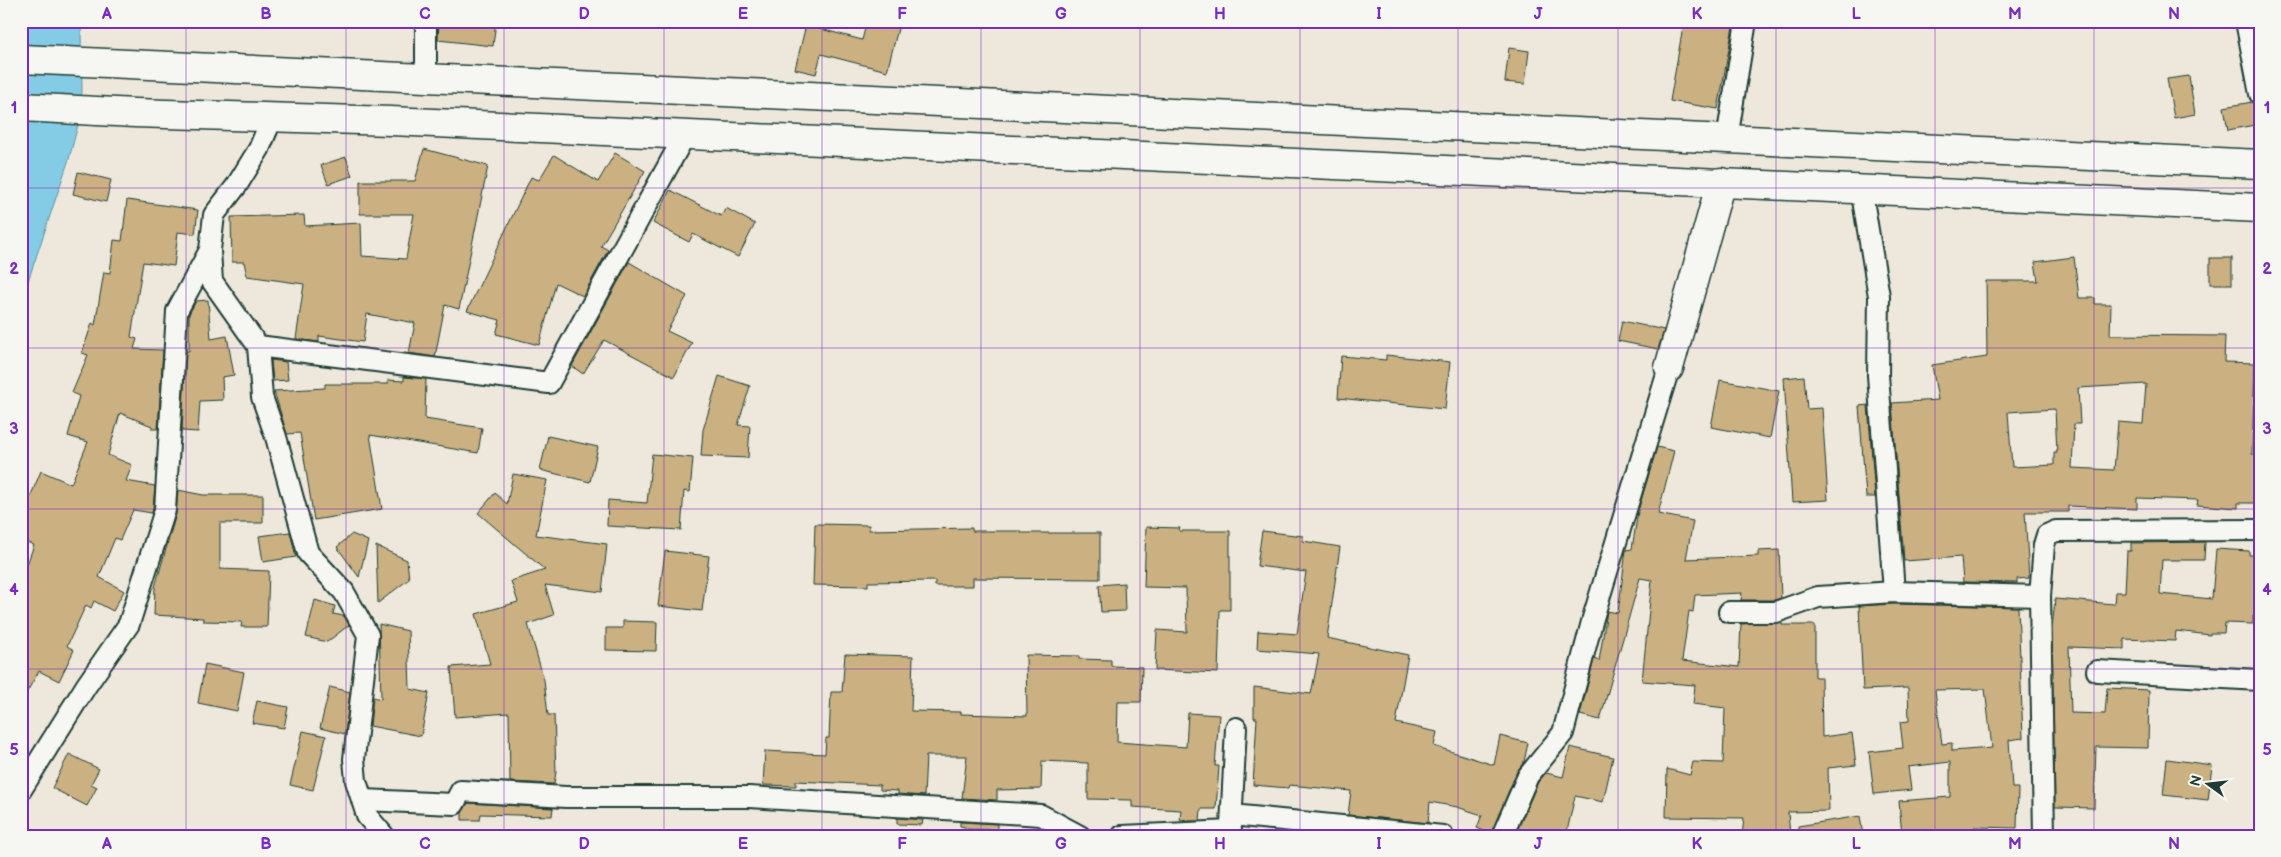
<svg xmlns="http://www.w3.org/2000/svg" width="2281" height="857" font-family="'Balsamiq Sans',sans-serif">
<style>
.water{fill:#84cce5;stroke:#5c939e}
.building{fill:#cbb081;stroke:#1f3d34;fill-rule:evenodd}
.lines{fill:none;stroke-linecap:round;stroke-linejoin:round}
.street-casing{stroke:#1f3d34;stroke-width:24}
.secondary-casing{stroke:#1f3d34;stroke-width:31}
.street{stroke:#f6f6f2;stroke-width:20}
.secondary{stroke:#f6f6f2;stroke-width:28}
.grid{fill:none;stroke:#7b2cbf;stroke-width:1;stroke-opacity:0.55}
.neatline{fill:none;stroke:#7b2cbf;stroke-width:2}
.grid-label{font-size:16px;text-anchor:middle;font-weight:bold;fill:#7b2cbf}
</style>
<rect width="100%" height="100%" fill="#ede8db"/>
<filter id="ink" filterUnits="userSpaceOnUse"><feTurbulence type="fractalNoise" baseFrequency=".02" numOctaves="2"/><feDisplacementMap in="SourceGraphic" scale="10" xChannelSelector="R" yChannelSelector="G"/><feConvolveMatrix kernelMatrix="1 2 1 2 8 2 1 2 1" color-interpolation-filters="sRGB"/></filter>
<g filter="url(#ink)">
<path class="water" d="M21,21H83L81,31L82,91L79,121L69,159L21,302Z"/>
<g class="building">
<path d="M439,21H496L493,46L438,40Z"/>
<path d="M867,21H900L887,71L821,54L816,74L795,69L806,25L862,40Z"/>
<path d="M1684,21H1734L1718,109L1670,101Z"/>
<path d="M1509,48L1529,51L1525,84L1505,82Z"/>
<path d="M2189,76L2195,114L2174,118L2167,79Z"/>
<path d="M2252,102L2260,106V124L2228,130L2224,107Z"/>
<path d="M424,149L488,166L459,309L445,305L435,357L409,353L415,323L367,314L363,342L319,336V342L296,339L304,284L247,276L244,262H232L231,217L304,215L305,226L361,223L362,256L406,259L414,214H360V181H415Z"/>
<path d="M615,153L645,171L601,246L608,250L583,296L556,283L539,345L496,334L500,320L467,311L531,177L539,180L554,155L598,182Z"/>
<path d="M346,157L352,176L328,184L321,165Z"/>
<path d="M78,172L111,180L106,202L73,194Z"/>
<path d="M670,190L721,216L726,208L755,224L738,257L693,234L689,242L653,223Z"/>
<path d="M127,200L198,210L195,234L178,232L174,266L143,262L131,337L137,339L134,349L163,350L158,429H152V426L120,413L108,455L132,465L126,481L155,486L153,508L152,513L133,510L120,540L115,538L99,577L124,591L113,611L94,601L91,608L86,605L67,646L74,650L59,681L39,671L21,702V581L34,545L21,540V519L41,471L71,484L88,442L68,436L79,396L72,393L88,355L82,353L92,323L95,325L104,272L110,273L114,240L122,241Z"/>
<path d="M2074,257L2079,298H2095V304H2111L2110,335L2225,336L2224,362L2255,363L2252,454H2260V503H2238V508L2197,505L2198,500L2137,498V509L2068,506V512H2025L2029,578L2017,579V583L1963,582L1961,557L1904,561L1892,403L1938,400L1932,365L1987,357L1986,281H2038L2035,262ZM2146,384L2143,424L2118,422L2114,470L2072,468L2074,424H2080L2078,388ZM2055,409L2057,453H2054V465L2012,467L2008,412Z"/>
<rect x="2210" y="258" width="22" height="26"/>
<path d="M629,262L687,296L667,331L692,343L674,377L604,340L583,374L572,366Z"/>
<path d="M208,300L211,339L227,336L234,375L222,377L223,400L200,401L198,432L182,431L186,351H189V314L196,301Z"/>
<path d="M1622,321L1664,330L1658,349L1618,341Z"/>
<path d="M1386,355L1450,362L1445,409L1338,398L1341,356L1386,360Z"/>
<path d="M271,360L286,362L288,380L273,381Z"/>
<path d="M719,376L750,386L738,425L750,426L748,458L701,456L703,430Z"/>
<path d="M1804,376L1807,409L1822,408L1828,500L1792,502L1784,378Z"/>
<path d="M404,377L426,379L425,419L482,428L478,453L370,435L382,509L314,520L300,433L287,434L274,391L325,388V384H388V380L404,381Z"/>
<path d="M1720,380L1779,391L1770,438L1711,427Z"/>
<path d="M1868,405L1875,497H1866L1859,406Z"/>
<path d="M548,436L598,447L590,482L540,470Z"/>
<path d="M1657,447L1674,451L1658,514L1693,521L1686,559L1758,556V551L1779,550L1781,598L1774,600H1741L1742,593L1695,595L1693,612L1689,611L1682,661L1739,667L1741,624L1782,622V625H1815V677H1821L1822,737L1852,733L1856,765L1828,768L1829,811L1788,812L1790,836H1742L1744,818L1666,817L1667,769L1690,775L1693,762L1723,763L1725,708L1693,704L1695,685L1642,681L1652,580L1640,578L1600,720L1580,715L1594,659L1599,661L1607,611L1618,613L1626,550L1632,549L1638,511Z"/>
<path d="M652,454L693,458L690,492L684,491L681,530L607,526L608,500L647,503Z"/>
<path d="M513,474L547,480L536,535L607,544L602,592L545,585L554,615L528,624L544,680L548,715H554L556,772L554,784L510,782L509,713L455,717L451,667L490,664L476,614L518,602L511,581L545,570L478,513L495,493L507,504Z"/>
<path d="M178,490L203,495H263V523H220V569L269,571L267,627H241L242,622L203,621V618L154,615L155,587L176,514Z"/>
<path d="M815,524L869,525V530L972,528V531H1021V533H1100V579L973,578V586H935V581L868,582V586L813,585Z"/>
<path d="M1146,527L1180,528L1179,531H1230V610H1220L1218,673L1155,670L1157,630L1187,632L1186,588L1144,587Z"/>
<path d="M1262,531L1303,536V541L1340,547L1327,638L1408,655L1396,723L1437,732L1434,746L1494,765L1500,736L1528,743L1524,762L1517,771L1491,834L1477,828L1482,815L1457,807L1430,802L1428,823L1348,815L1351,791L1289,785L1288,788L1253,785L1257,718H1254V687L1311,694L1319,654L1257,649L1258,631L1297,634L1306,572L1257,566Z"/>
<path d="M290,532L296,557L263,562L259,536Z"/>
<path d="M352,534L368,541L359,577L337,547Z"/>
<path d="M2205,542L2204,560H2162L2160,594L2212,599L2216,549L2249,551V555H2260V616H2253V624L2225,623L2224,633H2210V635L2176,631L2175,641L2124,639V649L2069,647L2071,713L2105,714L2107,688L2149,690L2148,748L2096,747L2094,808L2055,807L2052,629L2055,599L2114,604L2115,592H2125L2127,551H2131V543Z"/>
<path d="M376,546L407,560L409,579L378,603Z"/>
<path d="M665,551L709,556L702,611L658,606Z"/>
<path d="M1124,583L1125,611L1101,612L1099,585Z"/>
<path d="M315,600L335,606L333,614L344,616L349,625L327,642L306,637Z"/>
<path d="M1894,604L2018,607L2023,738L2009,740L2012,788H2018L2017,828L1974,827V830L1943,831V836H1902L1899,801L1950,797V762L1908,767L1911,790L1874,794L1869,752L1903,748L1900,722L1909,721L1908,688L1863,690L1859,606ZM1985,689L1992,748L1952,751V743L1942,744L1935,690Z"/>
<path d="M623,621L657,622L656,651L606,650V628H623Z"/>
<path d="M379,624L408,631L410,689L429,693L421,736L370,726L373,697L381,699Z"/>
<path d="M845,654L913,656L911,711L961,712V714L1027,716L1026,655L1079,656V659L1111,660V666L1142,667L1141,702H1118L1117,742L1186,747L1188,713L1219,715L1215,766H1219L1216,809H1201L1200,821H1189L1180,820L1181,810L1132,807V800L1088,799V763L1042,761L1041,789L997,790V800L962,798L967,756H926L924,796L898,794V791L880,790V785L796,781V786L763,785L765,751L825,754L826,738H829L831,692H842Z"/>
<path d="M205,664L244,672L237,711L198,703Z"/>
<path d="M330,687L350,692L345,734L320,728Z"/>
<path d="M257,701L288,707L284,728L252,723Z"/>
<path d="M303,731L326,736L313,790L290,785Z"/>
<path d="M1570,747L1613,757L1603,802L1575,796L1566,836H1515L1538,782L1546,773L1563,777Z"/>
<path d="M69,754L99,769L91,784L97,787L87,806L52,788Z"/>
<path d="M2167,759L2212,765L2208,800L2163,795Z"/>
<path d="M468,803L553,808L552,816L481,814L480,820H462V813Z"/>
<path d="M1860,816L1863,836H1799L1798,826Z"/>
<path d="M897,818L923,820L922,825L897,824Z"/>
<path d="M960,822L997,824V830L965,829V827L960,826Z"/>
</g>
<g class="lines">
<defs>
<g id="street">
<path d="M426,21V78"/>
<path d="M2246,21L2260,94"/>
<path d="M1727,139L1746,21"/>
<path d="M1861,188L1879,296L1878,375L1894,592"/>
<path d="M210,251L212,281L258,346L262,397L276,437L308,553L344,592L368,635L354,759L356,781L367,816L384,836"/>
<path d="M258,346L549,383L685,135"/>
<path d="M1729,612H1776L1818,597L1894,592L2040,596"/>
<path d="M2097,671L2260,680"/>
<path d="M21,790L86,686L129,624L165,510L177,311L210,250L214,215L237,185L259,149L272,118"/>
<path d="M363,800L454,804L461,791L566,797H749L1041,815L1080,836"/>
<path d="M1232,815L1443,836"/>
<path d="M1231,826L1236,728"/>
<path d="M1122,836L1231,831"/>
<path d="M1502,836L1528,776L1563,733L1593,618L1669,368"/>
<path d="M2044,836L2040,596L2044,545L2047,535L2056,531L2260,530"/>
</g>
<g id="secondary">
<path d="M21,59L2260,164"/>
<path d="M21,107L135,113L391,121L2260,208"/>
<path d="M1669,368L1721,182"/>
</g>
</defs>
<use href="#street" class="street-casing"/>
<use href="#secondary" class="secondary-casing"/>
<use href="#street" class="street"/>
<use href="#secondary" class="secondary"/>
</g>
</g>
<path class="grid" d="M186,21V836M346,21V836M504,21V836M664,21V836M822,21V836M981,21V836M1140,21V836M1300,21V836M1458,21V836M1618,21V836M1776,21V836M1935,21V836M2094,21V836M21,188H2260M21,348H2260M21,509H2260M21,669H2260"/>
<rect width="2281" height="857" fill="none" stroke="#f6f6f2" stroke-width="55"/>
<g transform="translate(2208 784) rotate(285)" stroke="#f6f6f2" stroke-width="4" paint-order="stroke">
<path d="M0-4L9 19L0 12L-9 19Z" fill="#1f3d34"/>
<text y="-8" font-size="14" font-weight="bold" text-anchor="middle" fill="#1f3d34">N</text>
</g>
<rect x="28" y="28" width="2226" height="802" class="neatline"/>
<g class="grid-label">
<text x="107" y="19">A</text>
<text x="266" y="19">B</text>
<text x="425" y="19">C</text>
<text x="584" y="19">D</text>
<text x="743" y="19">E</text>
<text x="902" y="19">F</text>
<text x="1061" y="19">G</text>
<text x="1220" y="19">H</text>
<text x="1379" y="19">I</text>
<text x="1538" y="19">J</text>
<text x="1697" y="19">K</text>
<text x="1856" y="19">L</text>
<text x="2015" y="19">M</text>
<text x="2174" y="19">N</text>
<text x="14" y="113">1</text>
<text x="2267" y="113">1</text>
<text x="14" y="274">2</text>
<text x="2267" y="274">2</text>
<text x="14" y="434">3</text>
<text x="2267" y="434">3</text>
<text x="14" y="595">4</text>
<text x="2267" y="595">4</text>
<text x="14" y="755">5</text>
<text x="2267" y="755">5</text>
<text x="107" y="849">A</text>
<text x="266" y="849">B</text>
<text x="425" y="849">C</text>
<text x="584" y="849">D</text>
<text x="743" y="849">E</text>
<text x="902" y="849">F</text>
<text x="1061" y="849">G</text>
<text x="1220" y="849">H</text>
<text x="1379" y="849">I</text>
<text x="1538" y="849">J</text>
<text x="1697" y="849">K</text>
<text x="1856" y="849">L</text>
<text x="2015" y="849">M</text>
<text x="2174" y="849">N</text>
</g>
</svg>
